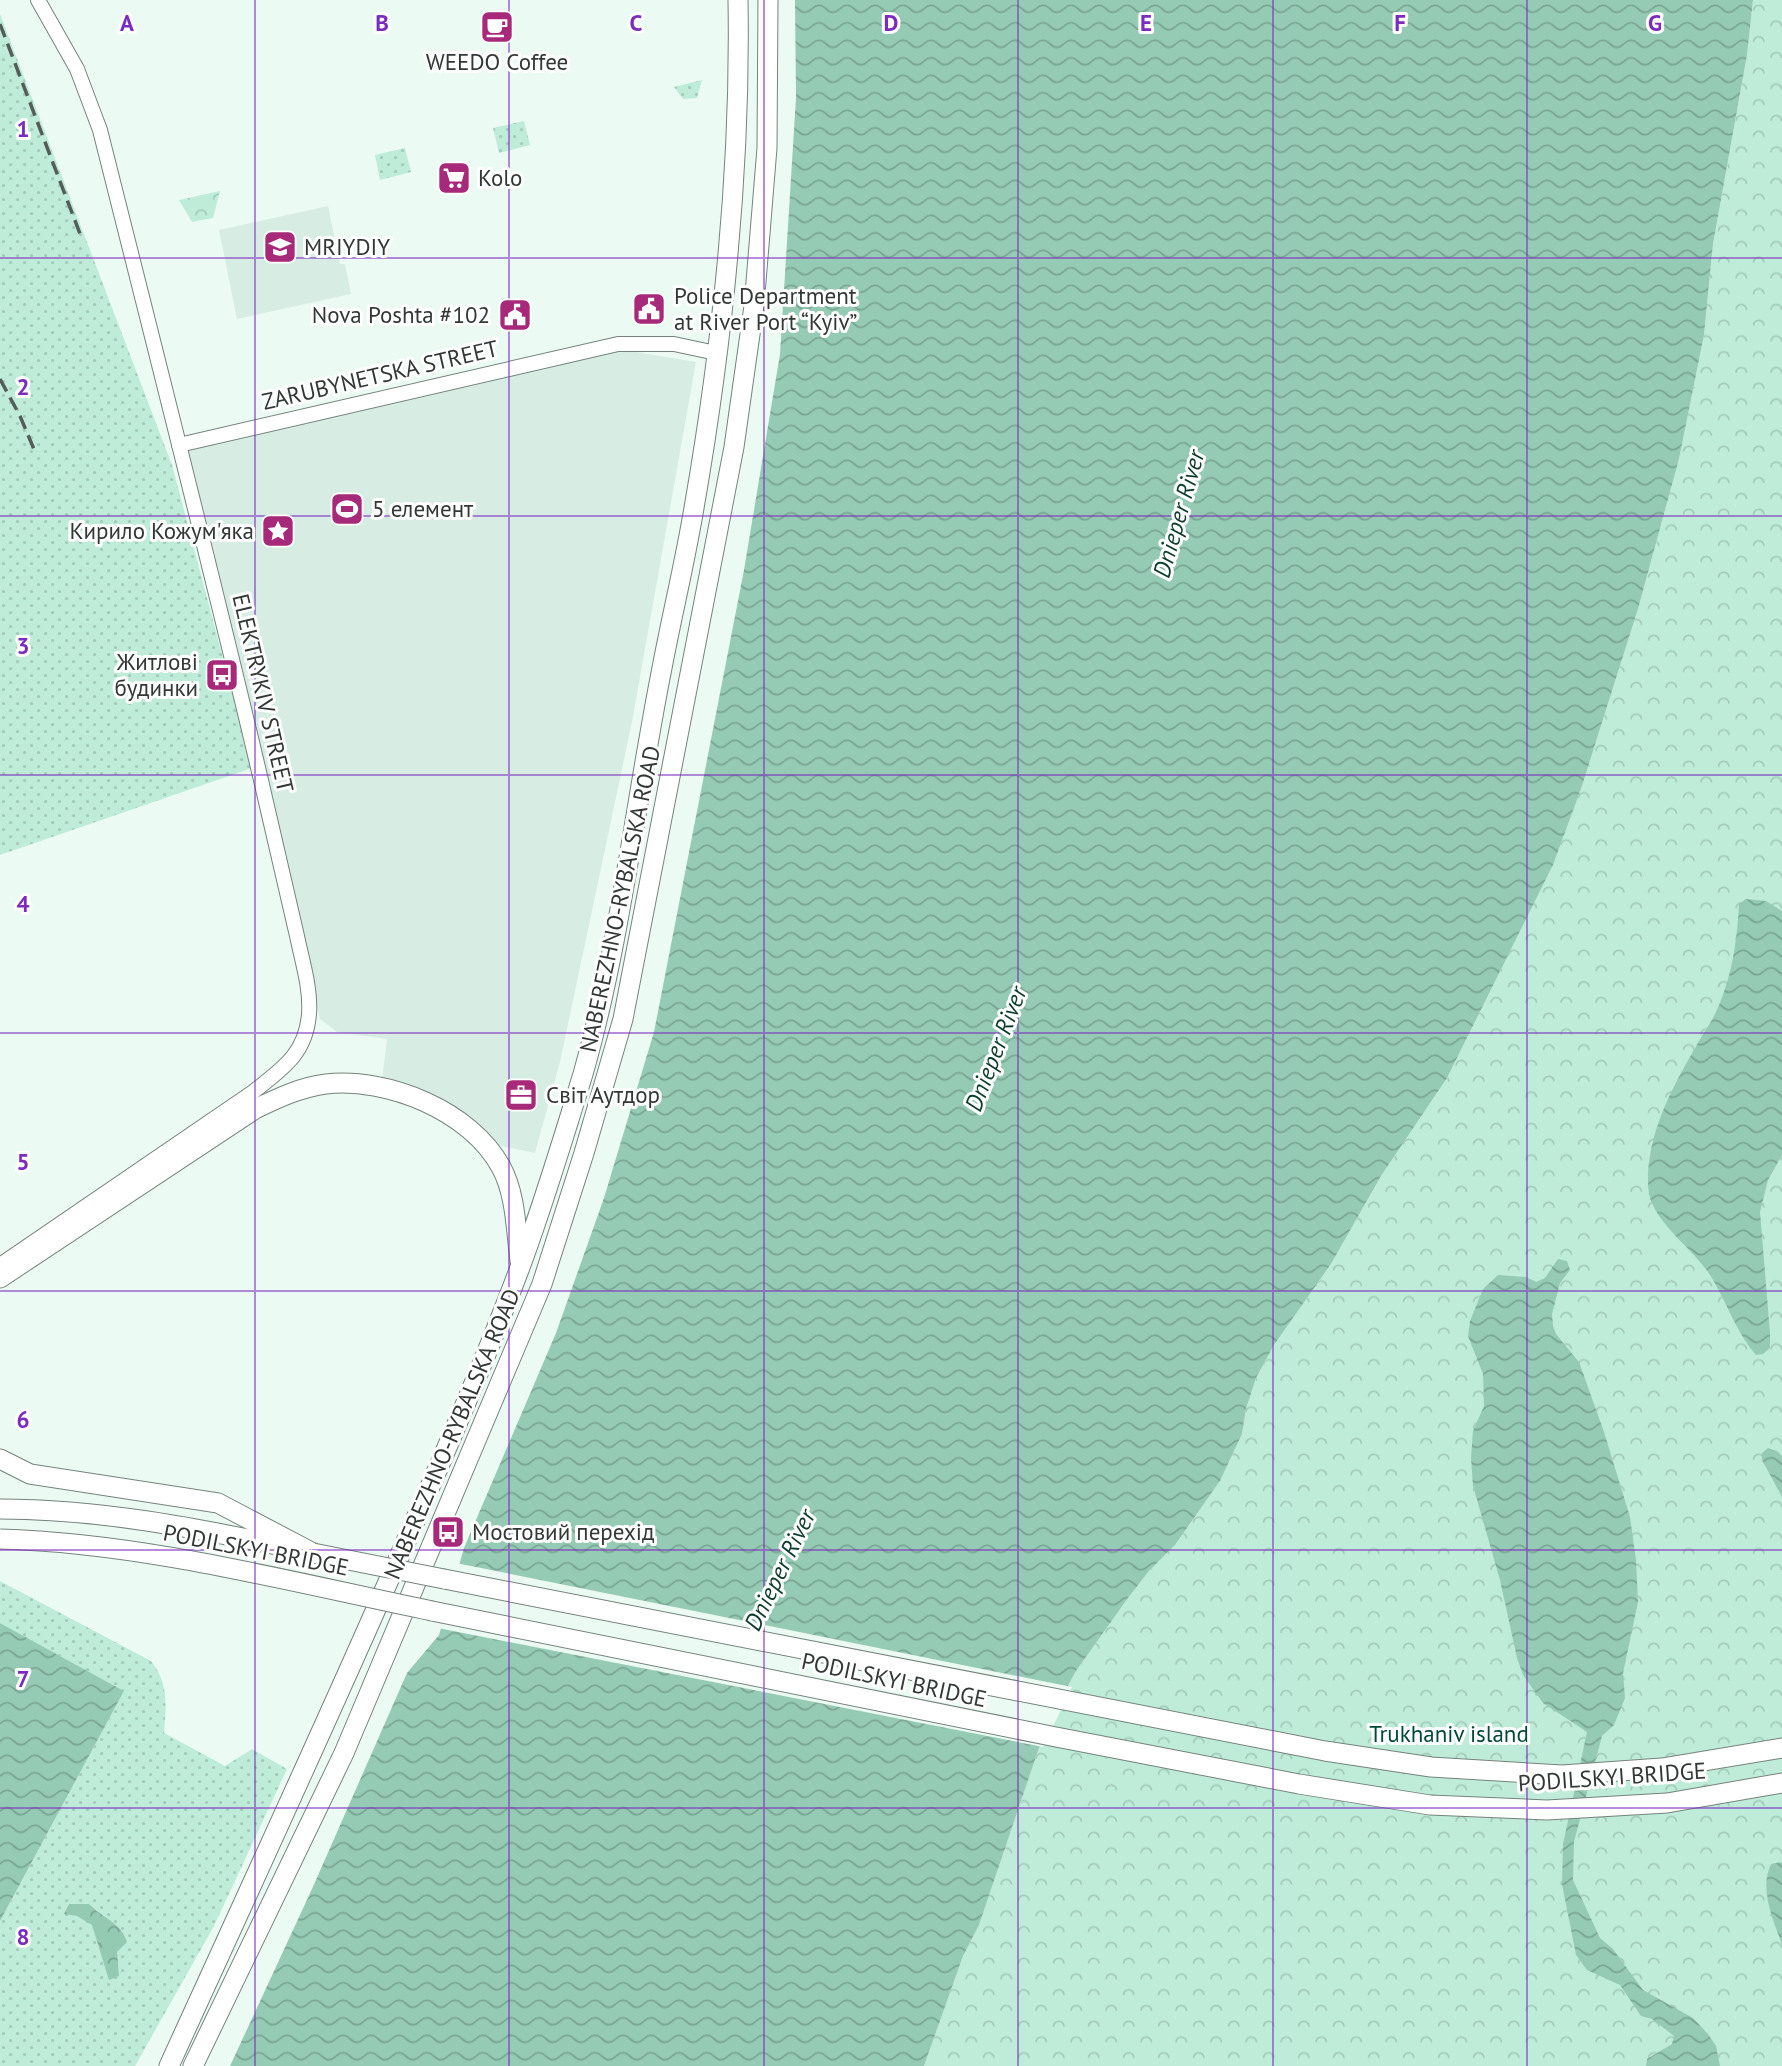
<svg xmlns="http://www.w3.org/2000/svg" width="1782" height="2066" font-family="'PT Sans',sans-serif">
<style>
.built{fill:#d7ede4}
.grass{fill:url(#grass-dots)}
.forest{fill:url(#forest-crowns)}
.park{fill:url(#park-crowns)}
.water{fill:url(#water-waves)}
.pier{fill:#ebfbf3}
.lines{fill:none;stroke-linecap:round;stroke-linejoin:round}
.street-casing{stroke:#75837d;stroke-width:16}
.secondary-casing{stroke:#75837d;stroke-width:21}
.street{stroke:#fff;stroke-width:14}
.secondary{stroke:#fff;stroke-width:19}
.rail{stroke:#555d5a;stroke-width:3.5;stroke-dasharray:14 7;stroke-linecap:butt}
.secondary-bridge-casing{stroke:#75837d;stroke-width:21;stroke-linecap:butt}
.secondary-bridge{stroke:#fff;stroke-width:19}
.grid{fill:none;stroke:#7b2cbf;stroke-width:2;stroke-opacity:0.55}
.labels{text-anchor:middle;stroke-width:6;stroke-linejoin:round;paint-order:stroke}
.poi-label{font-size:23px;fill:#323836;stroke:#fff;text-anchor:start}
.street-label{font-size:23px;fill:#323836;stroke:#fff}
.park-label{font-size:23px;fill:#004a35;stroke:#fff}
.water-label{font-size:24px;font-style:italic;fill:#0d3c2c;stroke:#fff}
.grid-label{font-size:23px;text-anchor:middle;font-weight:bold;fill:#7b2cbf;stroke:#fff;stroke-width:6;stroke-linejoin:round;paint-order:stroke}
</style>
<defs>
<pattern id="grass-dots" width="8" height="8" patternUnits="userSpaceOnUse" patternTransform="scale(1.75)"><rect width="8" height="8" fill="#beecd8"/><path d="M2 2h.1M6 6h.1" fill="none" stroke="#a4cbba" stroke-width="1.8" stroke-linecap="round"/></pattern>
<pattern id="forest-crowns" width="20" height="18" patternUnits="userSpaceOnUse" patternTransform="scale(1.75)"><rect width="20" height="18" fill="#94c9b2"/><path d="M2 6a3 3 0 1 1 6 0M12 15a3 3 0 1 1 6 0" fill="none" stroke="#79a492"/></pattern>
<pattern id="park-crowns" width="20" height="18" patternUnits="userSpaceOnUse" patternTransform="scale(1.75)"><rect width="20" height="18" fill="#beecd8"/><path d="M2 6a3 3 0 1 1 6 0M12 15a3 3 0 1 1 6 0" fill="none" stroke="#a4cbba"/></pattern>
<pattern id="water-waves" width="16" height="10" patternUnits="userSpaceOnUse" patternTransform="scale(1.75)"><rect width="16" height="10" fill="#95cbb4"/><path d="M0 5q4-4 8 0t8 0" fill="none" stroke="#7aa693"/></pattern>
</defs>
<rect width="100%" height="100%" fill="#ebfbf3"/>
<g class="built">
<path d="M328,206L340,264H345L351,294L237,319L219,230Z"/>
<path d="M624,350L696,362L632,722L560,1062L535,1153L485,1143L381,1087L387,1039L337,1032L320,1019L265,771L184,449Z"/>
</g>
<g class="grass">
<path d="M0,14L172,465L252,768L0,855Z"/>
<path d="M702,80L697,98L683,99L674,87Z"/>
<path d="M524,121L530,145L499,153L493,128Z"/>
<path d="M405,148L411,172L380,180L375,155Z"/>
<path d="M0,1581L151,1661C169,1684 166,1705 164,1733L225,1766L252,1749L287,1769L214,1926L135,2066H0V1921L124,1691L0,1623Z"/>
</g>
<path class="forest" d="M69,1904H89C102,1918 121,1922 127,1942L117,1952L119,1976L109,1980L92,1925L77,1916L64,1914Z"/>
<g class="park">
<path d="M1753,0H1782V2066H924L963,1956L979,1925L1039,1748L1062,1697L1076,1671L1128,1598L1149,1571L1175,1545L1220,1481L1242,1434L1246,1409L1256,1378L1274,1345L1331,1264L1381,1176L1447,1078L1553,865L1581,789L1638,609L1679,459L1704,335L1713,244L1747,55Z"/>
<path d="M220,191L213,218L192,222L179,200Z"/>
</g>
<g class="water">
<path d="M795,0H1753L1747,55L1713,244L1704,335L1679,459L1638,609L1581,789L1553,865L1447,1078L1381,1176L1331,1264L1274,1345L1256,1378L1246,1409L1242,1434L1220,1481L1175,1545L1149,1571L1128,1598L1076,1671L1062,1697L1039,1748L979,1925L963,1956L924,2066H230L312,1889L407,1673L439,1635L464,1548L556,1333L604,1198L654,1032L744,570L780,354L796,98Z"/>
<path d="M1746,899L1766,901L1782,911V1155L1768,1180L1760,1212L1770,1333V1348L1763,1354L1756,1355C1735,1331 1726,1299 1708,1272C1692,1249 1661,1227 1651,1201C1648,1193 1648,1183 1648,1175C1650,1126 1675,1083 1699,1041C1703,1033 1709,1026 1713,1018C1731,983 1737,944 1739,904Z"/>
<path d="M1558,1259L1567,1261L1570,1270L1560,1283L1552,1314L1553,1326L1556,1334L1579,1362L1604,1432L1630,1517L1636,1560L1638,1602L1623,1673L1625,1698L1614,1725L1602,1736L1574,1842L1573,1880L1600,1938L1613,1949L1643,1990L1693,2018L1708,2034L1716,2046L1720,2066H1646L1647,2059L1672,2044L1674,2036L1652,2019L1641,2016L1620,1985L1587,1970L1576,1955L1562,1884L1563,1844L1587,1732L1543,1703L1523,1675L1517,1658L1500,1580L1473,1486L1471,1458L1473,1431L1484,1406L1483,1374L1468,1336L1470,1321L1483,1289L1498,1275L1526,1277L1536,1282L1545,1278Z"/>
<path d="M1768,1448L1777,1451L1782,1456V1497L1762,1460V1453Z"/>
<path d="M0,1623L124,1691L0,1921Z"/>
<path d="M1782,1862V1944C1773,1920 1759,1889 1771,1864Z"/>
</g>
<path class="pier" d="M456,1563L1072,1687L1043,1747L438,1628Z"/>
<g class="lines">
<defs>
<g id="street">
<path d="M179,445L618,344H674L716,353"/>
<path d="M0,1265L253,1092C282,1069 306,1054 309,1014C311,988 302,961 297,936C285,882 272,829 260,776C209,560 154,345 100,130L77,69L38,0"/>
</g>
<g id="secondary">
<path d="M0,1278L255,1109C278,1098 301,1087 326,1084C387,1077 471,1111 501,1167C516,1194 516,1231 520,1261"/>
<path d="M0,1459L30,1474L218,1503L313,1553"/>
<path d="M0,1509C99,1509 196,1528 292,1548"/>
<path d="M444,1579L1325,1751L1431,1767L1562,1775L1662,1768L1782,1748"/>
<path d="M432,1611L1056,1737L1299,1784L1430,1805L1547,1810L1667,1803L1782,1783"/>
<path d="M169,2066C241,1908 314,1750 384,1591C431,1485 478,1379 519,1270C543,1206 563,1139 583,1074C621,941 635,803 662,668C672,615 685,562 694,508C723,341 741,170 738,0"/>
<path d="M193,2066L344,1753L542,1284L584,1153L623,1019L734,447L754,306L767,148L768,0"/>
</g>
</defs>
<use href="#street" class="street-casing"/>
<use href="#secondary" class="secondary-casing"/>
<use href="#street" class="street"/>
<use href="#secondary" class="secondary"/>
<g class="rail">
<path d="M0,24L82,239"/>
<path d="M0,379L20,416L36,454"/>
</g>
<defs>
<g id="secondary-bridge">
<path d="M0,1539C144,1543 291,1582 432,1611"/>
<path d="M313,1553L444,1579"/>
</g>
</defs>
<use href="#secondary-bridge" class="secondary-bridge-casing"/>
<use href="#secondary-bridge" class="secondary-bridge"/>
</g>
<path class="grid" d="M255,0V2066M509,0V2066M764,0V2066M1018,0V2066M1273,0V2066M1527,0V2066M0,258H1782M0,516H1782M0,775H1782M0,1033H1782M0,1291H1782M0,1550H1782M0,1808H1782"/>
<defs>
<symbol id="cafe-square" viewBox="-11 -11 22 22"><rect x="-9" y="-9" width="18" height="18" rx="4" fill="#a72979" stroke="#fff"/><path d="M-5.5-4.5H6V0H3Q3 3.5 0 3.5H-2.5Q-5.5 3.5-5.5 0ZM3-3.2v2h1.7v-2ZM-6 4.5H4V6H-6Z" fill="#fff"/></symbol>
<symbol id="supermarket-square" viewBox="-11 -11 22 22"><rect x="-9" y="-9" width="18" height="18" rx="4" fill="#a72979" stroke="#fff"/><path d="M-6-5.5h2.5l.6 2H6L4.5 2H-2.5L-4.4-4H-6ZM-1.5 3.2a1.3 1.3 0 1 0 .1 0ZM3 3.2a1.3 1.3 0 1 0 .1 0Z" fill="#fff"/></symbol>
<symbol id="school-square" viewBox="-11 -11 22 22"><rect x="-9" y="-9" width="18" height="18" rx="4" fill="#a72979" stroke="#fff"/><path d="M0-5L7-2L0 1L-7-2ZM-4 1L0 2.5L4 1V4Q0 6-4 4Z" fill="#fff"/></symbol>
<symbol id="civic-square" viewBox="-11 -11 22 22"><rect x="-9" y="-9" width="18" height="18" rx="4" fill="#a72979" stroke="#fff"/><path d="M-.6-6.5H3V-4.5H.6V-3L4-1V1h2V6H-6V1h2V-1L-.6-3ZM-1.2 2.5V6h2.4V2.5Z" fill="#fff"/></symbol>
<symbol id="stadium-square" viewBox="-11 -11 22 22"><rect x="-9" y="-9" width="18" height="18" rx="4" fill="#a72979" stroke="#fff"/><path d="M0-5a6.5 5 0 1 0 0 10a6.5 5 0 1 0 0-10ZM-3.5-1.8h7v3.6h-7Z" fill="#fff"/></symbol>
<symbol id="sight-square" viewBox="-11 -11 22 22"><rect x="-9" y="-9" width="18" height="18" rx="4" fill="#a72979" stroke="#fff"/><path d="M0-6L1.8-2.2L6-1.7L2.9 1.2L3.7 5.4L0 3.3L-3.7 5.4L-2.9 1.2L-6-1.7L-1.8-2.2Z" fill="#fff"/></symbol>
<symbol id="bus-square" viewBox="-11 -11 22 22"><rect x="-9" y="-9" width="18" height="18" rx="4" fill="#a72979" stroke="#fff"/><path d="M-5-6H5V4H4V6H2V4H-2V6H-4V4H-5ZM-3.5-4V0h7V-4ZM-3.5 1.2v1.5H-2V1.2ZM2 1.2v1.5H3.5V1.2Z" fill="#fff"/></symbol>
<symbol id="office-square" viewBox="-11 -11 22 22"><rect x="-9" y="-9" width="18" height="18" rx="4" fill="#a72979" stroke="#fff"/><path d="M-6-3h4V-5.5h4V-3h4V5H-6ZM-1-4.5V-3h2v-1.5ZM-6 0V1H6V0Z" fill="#fff"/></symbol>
</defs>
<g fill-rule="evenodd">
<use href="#cafe-square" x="478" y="8" width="38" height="38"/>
<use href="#supermarket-square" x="435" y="159" width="38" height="38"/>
<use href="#school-square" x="261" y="228" width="38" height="38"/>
<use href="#civic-square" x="630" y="290" width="38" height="38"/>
<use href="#civic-square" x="496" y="296" width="38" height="38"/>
<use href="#stadium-square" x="328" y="490" width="38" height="38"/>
<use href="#sight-square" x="259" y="512" width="38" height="38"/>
<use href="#bus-square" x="203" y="656" width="38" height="38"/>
<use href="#office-square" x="502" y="1076" width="38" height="38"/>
<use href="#bus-square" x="429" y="1513" width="38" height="38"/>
</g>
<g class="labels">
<g class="poi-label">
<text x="497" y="70" text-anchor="middle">WEEDO Coffee</text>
<text x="478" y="186">Kolo</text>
<text x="304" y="255">MRIYDIY</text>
<text x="674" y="304">Police Department<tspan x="674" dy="26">at River Port “Kyiv”</tspan></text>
<text x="490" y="323" text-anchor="end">Nova Poshta #102</text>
<text x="372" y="517">5 елемент</text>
<text x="254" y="539" text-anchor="end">Кирило Кожум'яка</text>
<text x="198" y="670" text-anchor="end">Житлові<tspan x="198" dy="26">будинки</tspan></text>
<text x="546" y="1103">Світ Аутдор</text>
<text x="472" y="1540">Мостовий перехід</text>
</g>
<g class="street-label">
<text transform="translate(380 375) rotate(-13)" y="8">ZARUBYNETSKA STREET</text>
<text transform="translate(263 693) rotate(77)" y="8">ELEKTRYKIV STREET</text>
<text transform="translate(620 899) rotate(-78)" y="8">NABEREZHNO-RYBALSKA ROAD</text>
<text transform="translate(452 1434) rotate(-67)" y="8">NABEREZHNO-RYBALSKA ROAD</text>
<text transform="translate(256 1550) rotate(11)" y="8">PODILSKYI BRIDGE</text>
<text transform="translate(894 1680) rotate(12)" y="8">PODILSKYI BRIDGE</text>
<text transform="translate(1612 1777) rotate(-4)" y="8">PODILSKYI BRIDGE</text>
</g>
<g class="park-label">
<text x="1449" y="1742">Trukhaniv island</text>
</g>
<g class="water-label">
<text transform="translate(1179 514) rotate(-74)" y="8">Dnieper River</text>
<text transform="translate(996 1049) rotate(-69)" y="8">Dnieper River</text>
<text transform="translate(780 1570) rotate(-64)" y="8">Dnieper River</text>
</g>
</g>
<g class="grid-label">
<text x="127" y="31">A</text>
<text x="382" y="31">B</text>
<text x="636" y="31">C</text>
<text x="891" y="31">D</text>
<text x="1146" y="31">E</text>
<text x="1400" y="31">F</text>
<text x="1655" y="31">G</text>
<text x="23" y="137">1</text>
<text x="23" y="395">2</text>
<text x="23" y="654">3</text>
<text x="23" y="912">4</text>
<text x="23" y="1170">5</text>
<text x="23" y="1428">6</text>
<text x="23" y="1687">7</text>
<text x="23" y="1945">8</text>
</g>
</svg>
